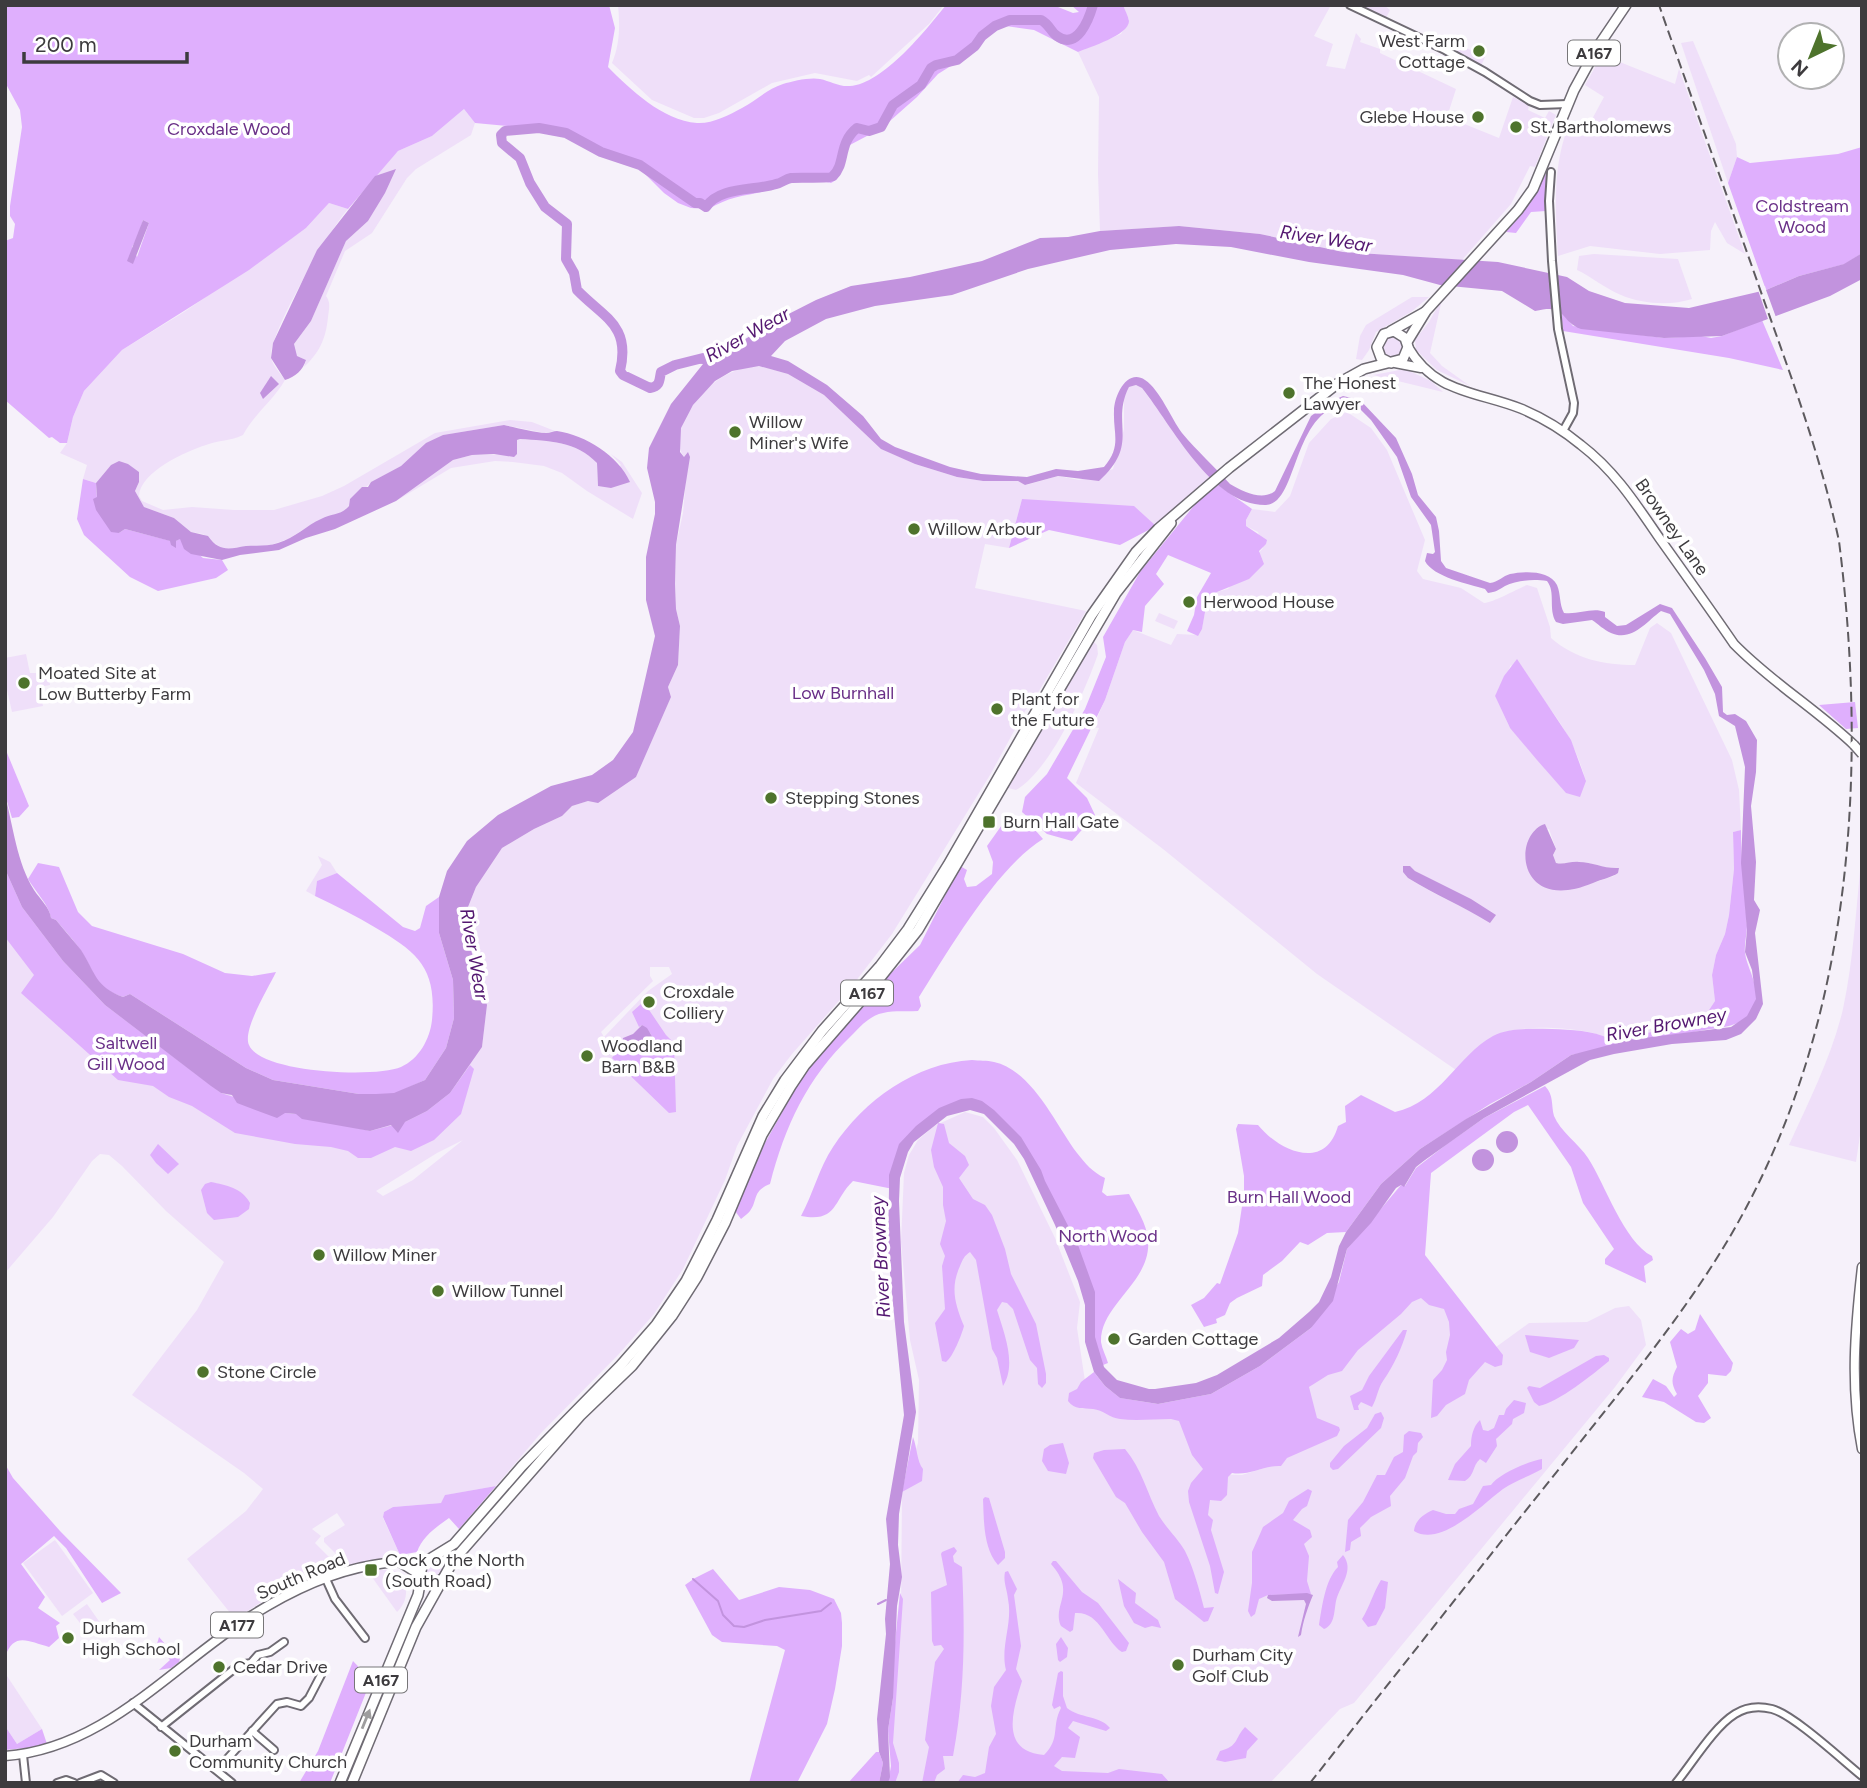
<svg xmlns="http://www.w3.org/2000/svg" width="1867" height="1788" font-family="Figtree,sans-serif">
<style>
.green{fill:#efdff9;fill-rule:evenodd}
.forest{fill:#dfaffd;fill-rule:evenodd}
.water{fill:#c293de}
.pier{fill:#f6f1fa}
.lines{fill:none;stroke-linecap:round;stroke-linejoin:round}
.stream{stroke:#c293de;stroke-width:2}
.river{stroke:#c293de;stroke-width:10}
.minor-casing{stroke:#6f6b73;stroke-width:10}
.major-casing{stroke:#6f6b73;stroke-width:11}
.highway-casing{stroke:#6f6b73;stroke-width:12}
.minor{stroke:#fff;stroke-width:6}
.major{stroke:#fff;stroke-width:8}
.highway{stroke:#fff;stroke-width:9}
.rail{stroke:#5d5a5e;stroke-width:2;stroke-dasharray:10 5;stroke-linecap:butt}
.major-bridge-casing{stroke:#6f6b73;stroke-width:11;stroke-linecap:butt}
.major-bridge{stroke:#fff;stroke-width:8}
.oneway{fill:#9e9d9e}
.poi-dot{fill:#4e732c;stroke:#fff;stroke-width:2.5}
.labels{text-anchor:middle;stroke-width:7;stroke-linejoin:round;paint-order:stroke}
.shield{fill:#fff;stroke:#777678;stroke-width:2}
.shield-label{font-size:16px;font-weight:bold;fill:#3d3b3e}
.poi-label{font-size:18px;fill:#3d3b3e;stroke:#fff;text-anchor:start}
.park-label{font-size:18px;fill:#6a3088;stroke:#fff}
.street-label{font-size:18px;fill:#3d3b3e;stroke:#fff}
.water-label{font-size:19px;font-style:italic;fill:#541871;stroke:#fff}
</style>
<rect width="100%" height="100%" fill="#f6f1fa"/>
<g class="green">
<path d="M618,5H944L929,24L871,77L869,75L857,81L815,73L772,83L719,113L704,118H694L652,100L612,63C620,44 620,25 618,5Z"/>
<path d="M1123,5H1331L1314,36L1333,44L1326,66L1345,69L1356,33L1361,39L1360,42L1380,49V53L1456,89L1447,117L1499,138L1513,97L1529,105L1528,110L1545,118L1549,111L1556,115L1535,167L1530,166L1511,204L1462,260L1343,252L1260,234L1179,226L1100,231L1098,174L1099,97L1078,52L1121,34L1129,20Z"/>
<path d="M1358,5H1384L1390,10L1386,18Z"/>
<path d="M1433,32L1485,57L1481,66L1429,39Z"/>
<path d="M1693,41L1736,144L1737,157L1728,183L1681,43Z"/>
<path d="M1602,55L1675,84L1679,69L1745,254L1727,243L1715,222L1711,231L1710,250L1660,254L1590,246L1558,256C1556,214 1552,170 1567,130L1583,136L1604,97L1585,85Z"/>
<path d="M464,109L475,123L471,135L416,169L407,178L372,233L345,251L326,296C331,303 329,308 328,317C326,338 320,352 304,367L306,360L297,356L294,352V344L311,321L346,241L368,221L395,170L375,176L398,151L432,136Z"/>
<path d="M329,203L348,209C331,227 268,335 271,357C272,365 281,374 285,380C273,401 254,414 243,435C231,441 218,440 206,445C186,451 140,472 139,496L142,501L163,510L192,507L234,510H274L322,496L344,486L435,433L510,420L532,422L555,431L545,433L504,425L443,435L426,444L401,466L371,482L340,515L316,522L288,539L265,547L250,546L231,550L222,549L203,534L191,532L174,518L144,507L135,491L139,482V472L119,461L111,465L96,483L83,479L87,465L60,453L67,443L73,417L84,391L122,350L184,312L306,228Z"/>
<path d="M1594,254L1678,259L1692,299C1670,306 1642,304 1621,295C1606,289 1592,277 1577,270L1579,256Z"/>
<path d="M1412,297H1429L1411,312L1376,332L1369,350L1362,360L1356,359L1360,336L1366,325Z"/>
<path d="M1442,299L1430,353L1442,366L1470,386L1437,370L1416,350L1415,340L1429,322Z"/>
<circle cx="1392" cy="347" r="11"/>
<path d="M749,366H760L788,374L824,395L882,449L915,464L957,477L983,481H1018L1026,485L1058,476L1079,480L1113,469L1124,429V397L1129,387L1136,385L1142,388L1194,459L1211,477L1156,526L1022,499L1009,548L985,544L975,588L1086,611L1039,691L1025,711L990,775L892,934L852,986L792,1054L773,1079L737,1146L725,1180L683,1269L654,1314L618,1355L541,1433L496,1486L446,1495L441,1503L393,1507L384,1512L383,1518L400,1555L347,1565L324,1542V1538L345,1525L337,1513L312,1529L321,1536L315,1543L339,1567L263,1601L235,1619L187,1559L246,1511L263,1489L244,1473L132,1395L197,1310L224,1262L166,1211L122,1166L109,1155L100,1154L92,1161L53,1217L5,1273V869L63,961L285,1113L345,1127L482,1047L487,1005L469,943L466,912L476,887L502,848L534,829L562,816L572,806L588,801L636,777L671,697L668,687L678,665L680,626L676,609L675,584L676,545L683,513L688,453L684,457C667,432 696,398 715,382C725,374 737,370 749,366ZM650,967H669L672,974L648,991L604,1037L601,1032L653,981L650,976ZM463,1140L413,1180L383,1196L376,1191L437,1153Z"/>
<path d="M1405,369L1431,381L1443,392L1373,375Z"/>
<path d="M1347,412L1371,428L1387,450L1425,540L1417,571L1423,579L1461,588L1484,603C1494,602 1515,590 1527,585L1537,588L1550,627L1551,638C1575,659 1604,665 1635,665L1650,628L1657,623L1671,633L1732,760L1739,790L1741,830L1733,832L1734,869L1729,915L1725,934L1716,955L1712,975L1715,1001L1705,1016L1688,1026L1610,1039C1587,1027 1521,1023 1498,1035C1481,1043 1469,1057 1456,1070L1317,974L1163,849L1076,783L1099,728L1093,727L1105,700L1125,642L1133,630L1171,645L1177,634L1198,635L1202,628L1207,601L1217,592L1228,589L1263,548L1258,532L1246,526V520L1252,509L1275,512L1290,496L1309,443L1331,419ZM1511,665C1549,705 1570,727 1586,781L1510,728L1495,696ZM1549,829L1556,849L1553,855L1556,863C1564,865 1570,861 1579,862C1592,862 1604,869 1618,869L1614,876L1571,890L1534,830ZM1410,866L1415,871L1451,890L1490,922C1463,906 1434,895 1408,878Z"/>
<path d="M520,439C549,441 576,441 597,463L598,486L621,465L611,454L622,462L642,493L633,519L587,491L562,473L544,466L513,462L495,461L451,468L396,501L453,460L472,455L517,454V440Z"/>
<path d="M1159,613L1178,621L1174,629L1155,621Z"/>
<path d="M1093,641L1097,645L1098,654C1085,691 1051,770 1016,790L1008,788V783Z"/>
<path d="M26,654L30,673H36L39,682L38,674L48,672L50,685L39,687L43,706L12,712L5,681V658Z"/>
<path d="M1862,853V1122L1856,1162L1789,1145C1809,1101 1832,1056 1843,1009C1854,958 1856,905 1862,853Z"/>
<path d="M318,856L330,862L337,873L317,881L315,896L306,891L322,865Z"/>
<path d="M965,1112L983,1117L994,1128L1017,1160L1055,1238L1080,1302L1077,1328L1085,1381L1180,1418L1207,1474L1242,1475L1261,1469L1314,1421L1307,1389L1417,1295L1442,1278L1496,1347L1529,1323L1587,1322L1615,1308L1629,1306L1641,1320L1646,1345L1615,1387L1354,1703L1340,1709L1270,1783H893L890,1750L901,1607L902,1494L918,1443L919,1380L910,1340L901,1242L904,1173L909,1155L918,1140L934,1126Z"/>
<path d="M55,1540L93,1593L62,1616L23,1563Z"/>
<circle cx="433" cy="1571" r="9"/>
<path d="M377,1570H391L403,1573C407,1588 409,1600 397,1612L369,1573Z"/>
<path d="M87,1604L103,1627L90,1636L73,1614Z"/>
<path d="M7,1676L42,1729L17,1744L5,1726Z"/>
</g>
<g class="forest">
<path d="M5,5H609L615,28L608,67C631,90 662,120 697,123C712,124 729,115 742,108C756,101 767,89 783,84C793,81 810,77 820,79C830,81 839,87 850,86C883,84 926,30 946,5H1053L1073,13L1079,12L1071,5H1123C1125,10 1128,16 1129,21C1129,35 1090,47 1078,52L1034,30L1006,26L994,31L970,54L938,74L917,97L882,128L848,146L843,154V167L836,180L831,183C819,180 806,179 793,181C787,182 783,186 778,188C754,195 730,195 709,209L691,208L678,203L664,193L638,167L597,155L579,143L555,133L528,128L475,123L464,109L432,136L398,151L348,209L329,203L306,228L249,270L122,350L84,391L73,417L67,443H60L52,437L49,438L5,400V241L13,238L15,224L10,216V206L22,127L20,110L6,84ZM143,220L149,223L137,257L132,247L137,239Z"/>
<path d="M1862,147V253L1845,264L1799,276L1766,290L1728,183L1737,157L1750,163L1838,154Z"/>
<path d="M1547,172L1546,211L1531,212L1516,233L1506,232L1521,214Z"/>
<path d="M1561,312L1573,326L1664,338L1701,336L1711,338L1722,336L1762,320L1783,370L1729,358L1563,331Z"/>
<path d="M83,479L96,483L97,498L119,533L125,529L171,541L176,547V541L181,538L203,558L222,560L228,570L216,578L158,591L130,577L84,535L77,519Z"/>
<path d="M1218,485L1252,509L1246,520V526L1267,540L1266,544L1259,551L1264,564L1249,579L1217,592L1207,601L1202,629L1198,636L1187,631L1194,615L1197,597L1211,573L1168,555L1156,574L1164,584L1145,606L1142,632L1133,630L1125,642L1105,700L1067,778L1087,798L1095,815L1072,841L1047,834L1022,812L1025,797L1047,774L1085,709L1106,657L1103,637L1140,572L1197,502Z"/>
<path d="M1022,499L1134,506L1156,526L1120,545L1049,530L1009,548Z"/>
<path d="M1517,659L1571,740L1586,781L1580,797L1566,793L1537,760L1510,728L1495,696L1504,676Z"/>
<path d="M1855,702L1858,728L1846,729L1819,705Z"/>
<path d="M5,748L29,806L19,817L12,818L5,795Z"/>
<path d="M1018,818L1029,823L1043,839C997,867 949,950 919,997L921,1006L918,1011C903,1012 884,1009 871,1018C864,1022 857,1030 851,1036C807,1078 785,1126 770,1184C752,1191 758,1200 750,1211C748,1214 744,1216 741,1219L735,1211L765,1143L808,1066L885,979L920,945L960,866L967,870L964,879L967,887L976,886L992,874L993,862L987,846L1004,822Z"/>
<path d="M1741,830C1741,862 1745,894 1747,926C1747,935 1744,944 1745,953C1747,968 1758,983 1756,1000C1753,1023 1729,1027 1710,1029L1571,1055L1531,1082L1490,1104L1420,1149L1381,1184L1346,1232L1327,1233L1308,1245L1300,1242L1282,1261L1263,1275L1262,1286L1237,1298L1230,1303L1225,1315L1216,1319L1217,1323L1204,1327L1191,1305L1204,1298L1217,1283L1220,1284L1238,1233L1244,1193V1176L1236,1129L1238,1124L1258,1125C1279,1151 1325,1172 1338,1126L1346,1122L1345,1106L1361,1095L1395,1112C1440,1102 1457,1056 1493,1036C1510,1027 1533,1029 1552,1029C1572,1030 1592,1030 1610,1039L1688,1026L1705,1016L1715,1001L1712,975L1716,955L1725,934L1729,915L1734,869L1733,832Z"/>
<path d="M38,863L59,867L78,912L92,926L183,954L225,973L252,976L276,972C269,987 242,1030 249,1045C260,1073 376,1078 401,1067C419,1059 430,1039 432,1020C437,968 417,952 376,928C356,916 336,906 315,896L317,881L337,873L403,927L415,931L420,928L426,906L439,897V933L453,980L454,1018L446,1048L425,1080L394,1094H359L273,1080L246,1068L130,994L123,997C92,986 97,975 81,951C74,940 64,930 56,920L51,918C49,905 35,891 28,879Z"/>
<path d="M5,869L22,907L63,961L105,1005L221,1093L285,1113L297,1114L370,1131L405,1122L427,1111L450,1093L470,1065L474,1069L461,1114L434,1140L411,1151L395,1147L371,1158H358L348,1151L331,1147L295,1144L235,1133L192,1106L169,1097L153,1086L118,1080L21,993L34,975L5,937Z"/>
<path d="M641,1004H645L666,1035L674,1043L676,1112L669,1113L612,1058L614,1055L612,1049L618,1044L624,1047L650,1041L652,1038L651,1034L642,1025L639,1027L632,1012Z"/>
<path d="M972,1060C979,1061 987,1060 994,1062C1032,1070 1056,1125 1077,1153C1086,1164 1092,1172 1105,1178L1102,1192L1107,1196L1129,1194C1136,1208 1147,1224 1148,1240C1152,1282 1100,1304 1101,1342C1102,1349 1106,1356 1108,1363L1098,1367L1092,1353V1309L1028,1155L988,1112L956,1107L909,1141L893,1189L853,1181C833,1200 838,1223 801,1216C813,1194 819,1168 833,1147C864,1100 916,1063 972,1060Z"/>
<path d="M1545,1086C1554,1095 1551,1105 1554,1116C1560,1131 1579,1144 1588,1158C1605,1184 1624,1242 1652,1256L1653,1260L1644,1266L1646,1283L1605,1264V1259L1614,1249L1583,1203L1571,1167L1528,1105L1514,1112L1431,1173L1425,1255L1503,1355L1502,1365L1495,1367L1485,1362L1469,1380L1465,1394L1446,1405L1437,1416L1431,1418L1433,1380L1442,1370L1447,1360L1446,1352L1450,1335L1449,1322L1444,1309L1429,1305L1421,1298L1412,1302L1401,1314L1358,1350L1342,1371L1328,1375L1309,1387L1317,1418L1339,1427L1340,1430L1337,1436L1287,1458L1281,1466C1264,1465 1250,1476 1232,1473L1228,1477L1227,1495L1221,1501L1210,1500L1208,1515L1213,1520L1211,1530L1224,1572L1218,1594L1215,1593L1210,1566L1189,1502L1188,1491L1191,1483L1203,1469L1192,1455L1179,1421L1171,1419C1154,1419 1136,1421 1120,1419C1110,1418 1103,1410 1093,1409C1083,1408 1075,1410 1068,1401L1069,1393L1077,1389L1081,1382L1094,1372L1105,1386L1120,1398L1158,1404L1211,1394L1260,1366L1311,1328L1339,1282L1347,1249L1401,1185L1405,1186L1416,1168L1447,1144L1484,1118Z"/>
<path d="M938,1123L944,1124L949,1143L965,1156L969,1165L959,1178L973,1199L985,1205L992,1215L1005,1249L1011,1274L1036,1324L1046,1374V1383L1042,1388L1038,1384L1037,1368L1030,1360L1013,1309L1007,1303L1002,1302L997,1310C1004,1333 1017,1364 1003,1386L997,1358L992,1349L976,1260L970,1252C964,1256 963,1259 960,1266C950,1288 955,1304 964,1326C962,1334 953,1357 946,1362L942,1361L935,1323L945,1309L942,1266L945,1256L940,1244L946,1221L943,1205V1187L934,1167L931,1150Z"/>
<path d="M158,1144L179,1164L168,1174L156,1163L150,1155Z"/>
<path d="M211,1182C226,1185 242,1188 250,1203L249,1209L238,1217L214,1220L207,1213L201,1190L205,1184Z"/>
<path d="M1700,1314L1733,1363L1731,1371L1726,1376L1708,1374V1383L1698,1396L1711,1418L1704,1423L1696,1422L1664,1402L1642,1397L1653,1379L1666,1386L1674,1397L1677,1394C1671,1384 1671,1378 1677,1367L1670,1342L1681,1329L1688,1334L1695,1330Z"/>
<path d="M1403,1330H1407C1402,1348 1394,1365 1383,1381C1378,1388 1377,1398 1372,1407L1361,1402L1358,1406L1359,1410H1354L1350,1396L1362,1390L1369,1376Z"/>
<path d="M1525,1335L1579,1340L1574,1348L1549,1358L1530,1352Z"/>
<path d="M1604,1355L1609,1358V1361C1592,1375 1559,1402 1539,1406L1534,1402L1527,1388L1529,1386L1540,1388L1596,1356Z"/>
<path d="M1514,1400L1526,1403L1524,1413L1513,1419L1512,1424L1496,1439L1497,1446L1486,1463L1480,1459C1472,1466 1475,1475 1465,1481L1448,1480L1455,1464L1471,1446C1471,1436 1473,1427 1480,1420L1483,1430L1488,1431L1494,1428L1499,1415H1504L1506,1409Z"/>
<path d="M1381,1412L1384,1418L1381,1428L1338,1469L1333,1470L1330,1467V1463L1344,1446L1367,1428L1375,1414Z"/>
<path d="M1409,1431L1421,1433L1423,1437L1418,1443L1417,1452L1413,1456L1405,1478L1390,1496L1391,1506L1371,1517L1360,1528L1361,1536L1351,1542L1350,1550L1345,1552L1348,1520L1363,1502L1377,1475H1385L1394,1457L1403,1452L1404,1435Z"/>
<path d="M913,1437C917,1447 917,1462 923,1469L922,1481L902,1492Z"/>
<path d="M1063,1443L1069,1463L1066,1474L1048,1471L1042,1461L1044,1449L1050,1445Z"/>
<path d="M1125,1449C1142,1469 1147,1493 1159,1516C1167,1529 1179,1540 1185,1551C1194,1569 1199,1589 1204,1608L1214,1607L1208,1621L1204,1622L1175,1599L1164,1562L1142,1532L1125,1503L1116,1497L1093,1458L1094,1453L1104,1450Z"/>
<path d="M1542,1459V1469C1530,1476 1514,1481 1503,1489C1484,1503 1441,1548 1414,1531C1415,1520 1424,1514 1433,1510L1446,1514H1455L1459,1509L1473,1504L1483,1486L1491,1485C1498,1474 1529,1461 1542,1459Z"/>
<path d="M5,1464L13,1478L60,1531L121,1593L102,1603L66,1548L54,1536L21,1564L45,1597L38,1608L60,1623L56,1626L59,1638L49,1647C29,1642 14,1631 5,1657Z"/>
<path d="M496,1486L459,1529L449,1518C436,1527 422,1537 417,1552L400,1555L383,1517L384,1512L393,1507L441,1503L445,1495Z"/>
<path d="M1308,1489L1312,1491L1307,1506L1302,1509L1293,1520L1310,1530L1312,1537L1304,1544L1309,1556L1307,1581L1311,1594L1268,1595L1259,1599L1255,1614L1251,1617L1248,1611L1252,1583V1552L1260,1534L1263,1527L1283,1513L1289,1501Z"/>
<path d="M985,1497L989,1498L1005,1552V1558L998,1565C983,1548 984,1520 983,1499Z"/>
<path d="M954,1547L957,1551L953,1556L954,1562L962,1567C965,1631 965,1693 953,1756H943L945,1769L937,1775L934,1783H922L929,1747L925,1740L935,1662L944,1649L941,1645L934,1646L932,1641L931,1592L947,1585L941,1554L942,1552Z"/>
<path d="M1343,1555C1355,1570 1340,1585 1336,1601C1334,1611 1335,1625 1324,1629L1319,1625C1322,1607 1325,1580 1338,1567L1337,1562Z"/>
<path d="M1053,1561H1056L1082,1592L1098,1603L1129,1643L1126,1651L1122,1652C1105,1641 1100,1611 1075,1613L1073,1630L1070,1632L1061,1626C1052,1604 1077,1593 1051,1564Z"/>
<path d="M713,1569L739,1600L779,1587L810,1590L834,1599L841,1613L842,1623V1646L835,1689L827,1724L797,1783H749L785,1650L777,1646L722,1642L712,1635L685,1585L695,1578Z"/>
<path d="M1008,1571L1017,1589L1014,1595L1021,1646L1016,1669L1022,1681C1013,1710 999,1751 1044,1755C1061,1738 1051,1727 1061,1708L1060,1706L1054,1709L1052,1705L1058,1673L1061,1671L1063,1672V1696L1067,1708C1079,1718 1101,1716 1110,1728L1106,1731L1073,1721L1068,1728L1080,1737L1075,1758L1062,1757L1054,1766L1062,1771L1108,1773L1119,1769L1162,1774L1170,1783H957L963,1775L975,1777L985,1773L989,1747L996,1734L991,1706L994,1687L1006,1670C1000,1647 1013,1623 1008,1599C1007,1589 1003,1582 1005,1572Z"/>
<path d="M1118,1579L1136,1593L1135,1603L1158,1620L1161,1628L1152,1626L1145,1628L1134,1623L1124,1606Z"/>
<path d="M1381,1580L1388,1582L1385,1608L1376,1625L1368,1627L1362,1619C1370,1606 1373,1593 1381,1580Z"/>
<path d="M900,1593L903,1599L893,1743L899,1763V1772L895,1783H888L891,1766L888,1730L893,1698V1662Z"/>
<path d="M159,1637L172,1652L177,1651L181,1655L179,1662L171,1668L159,1670L170,1660L157,1644Z"/>
<path d="M1061,1637L1068,1648L1067,1657L1060,1662L1058,1660L1056,1644Z"/>
<path d="M353,1661L371,1680L330,1783H299L318,1751Z"/>
<path d="M5,1726L17,1744L42,1729L47,1744L35,1747L5,1750Z"/>
<path d="M1245,1727L1258,1739L1247,1751L1246,1758L1225,1762L1216,1760L1220,1751C1239,1746 1234,1739 1245,1727Z"/>
<path d="M876,1752H879L883,1763L879,1783H848Z"/>
</g>
<g class="water">
<path d="M396,169L385,193L368,221L346,241L311,321L294,344L297,356L306,360C303,370 295,377 285,380L271,358L273,343L317,250L375,176Z"/>
<path d="M143,220L149,223L133,264L127,261Z"/>
<path d="M1179,226L1260,234L1343,252L1498,262L1567,277L1589,291L1625,303L1689,308L1766,290L1799,276L1844,264L1862,253V279L1830,296L1722,336L1664,338L1581,329C1558,320 1568,303 1535,311L1502,291L1440,285L1403,275L1309,262L1231,247L1176,244L1110,250L1028,269L952,295L875,306L826,319L785,341L771,356L788,361L827,385L863,416L881,439L895,447L950,467L981,474L1027,477L1056,469L1078,471L1104,467C1122,446 1113,434 1114,411C1114,396 1127,368 1145,380C1160,390 1171,418 1182,433C1197,451 1215,467 1230,484C1243,492 1263,501 1275,491L1311,416L1332,401L1343,396L1360,400L1396,438L1412,474L1418,495L1436,517L1439,531L1441,561L1446,568L1490,583C1498,582 1503,576 1510,574C1524,571 1550,570 1557,585C1561,594 1559,604 1564,613C1578,615 1592,607 1605,612V617L1617,626L1626,625L1660,604L1672,608L1705,658L1722,687L1723,712L1727,715L1735,714L1746,721L1757,740L1756,772L1751,806L1756,862L1754,900L1760,910L1755,933L1763,1004L1756,1019L1741,1034L1726,1040L1672,1044L1614,1054L1590,1060L1484,1118L1425,1160L1416,1167L1404,1187L1401,1185L1396,1188L1371,1223L1347,1249L1333,1301L1311,1328L1260,1366L1211,1394L1158,1404L1120,1398L1105,1386L1094,1372L1085,1342V1305L1078,1281L1055,1225L1024,1159L1014,1144L984,1114L970,1110L947,1116L914,1142L908,1152L900,1178L899,1201L904,1322L916,1412L899,1514L898,1545L902,1577L897,1606L893,1698L888,1730L890,1777L888,1783H879L883,1763L879,1752L877,1719L886,1634L885,1619L890,1564L886,1519L904,1415L888,1253L889,1188V1175L899,1144L916,1126L939,1108L961,1099L972,1098L982,1101L994,1110L1021,1137L1041,1170L1045,1181L1078,1245L1095,1292V1337L1104,1367L1117,1380L1149,1389H1155L1196,1383L1217,1375L1279,1338L1309,1312L1319,1302L1331,1277L1339,1246L1346,1232L1381,1184L1420,1149L1466,1119L1531,1082L1571,1055L1628,1040L1731,1027L1747,1016L1756,999L1752,970L1745,952L1747,930L1741,863L1745,767L1735,726L1719,716L1715,694L1704,670L1670,614L1661,611C1646,622 1632,642 1611,633C1604,630 1598,624 1592,620L1563,624L1556,622C1548,609 1556,592 1547,581C1534,579 1516,580 1505,586C1498,590 1496,592 1488,593L1485,589C1469,584 1433,577 1425,561L1427,553L1433,554L1435,552L1431,525L1411,497L1397,457L1371,420L1359,408L1350,404C1292,405 1299,504 1266,505C1212,506 1173,427 1142,388L1136,385L1129,387C1110,424 1141,443 1099,481L1058,476L1025,485L1018,481H983L957,477L915,464L881,449L824,395L788,374L759,366L732,371L715,381L693,405L681,428L680,452L684,457L688,452L690,457L676,545L675,584L676,609L680,626L678,665L668,687L671,697L636,777L598,803L588,801L572,806L562,816L534,829L502,848L476,887L466,912L469,943L487,1005L482,1047L450,1093L427,1111L405,1122L398,1133L391,1125L370,1131L302,1119L296,1114L285,1113L277,1118L237,1103L232,1095L221,1093L211,1086L105,1005L63,961L22,907L5,869V795C13,826 17,863 34,890C40,899 50,908 51,918L56,920C64,930 73,940 81,950C96,973 94,986 123,997L130,994L246,1068L273,1080L359,1094H376L394,1093L425,1080L446,1048L454,1018L453,980L439,933V897L447,871L467,841L498,815L551,786L592,775L613,760L633,732L655,636L646,600V557L655,514V502L647,468L649,448L671,404L703,364L695,363L697,356L710,353L719,356L767,325L816,300L851,286L910,277L982,261L1040,238L1068,237L1100,231Z"/>
<path d="M271,376L279,384L263,399L260,393Z"/>
<path d="M504,425C518,428 533,432 546,433C550,433 554,431 557,431C585,435 619,456 630,482L611,488L598,486L597,463C576,441 549,441 520,439L517,440V454L514,457L494,454L472,455L453,460L396,501L335,529L306,538L279,550L240,555L222,560L191,554L184,549L180,539L176,541V548L171,545L170,541L125,529L119,533L111,532L96,510L93,499L97,497L96,483L111,465L119,461L128,464L139,472V482L135,491L144,507L174,518L191,532L208,536C219,552 229,549 246,546C257,545 267,547 278,543C295,538 307,525 321,519C332,513 340,516 349,506L350,499L362,487H368L371,482L401,466L426,443L443,435Z"/>
<path d="M1545,824L1556,849L1553,855L1556,863C1564,865 1571,861 1579,862C1593,862 1604,869 1619,868L1618,873C1611,878 1601,879 1593,883C1516,915 1512,834 1545,824Z"/>
<path d="M1403,866H1410L1415,871L1471,899L1496,915L1490,923C1463,906 1435,895 1408,878L1403,872Z"/>
<path d="M642,1025L647,1028L653,1038L645,1046L637,1050L622,1044L623,1038L633,1034Z"/>
<circle cx="1507" cy="1142" r="11"/>
<circle cx="1483" cy="1160" r="11"/>
<path d="M1307,1593L1313,1595C1308,1607 1303,1621 1301,1635L1298,1637L1306,1604L1304,1600L1272,1601L1267,1598L1268,1595Z"/>
</g>
<path class="pier" d="M1765,286L1766,290L1777,320L1769,322L1757,287Z"/>
<g class="lines">
<g class="stream">
<path d="M693,1579L718,1601L723,1615L734,1626L744,1627L765,1620L821,1611L831,1603"/>
<path d="M878,1604L886,1600"/>
</g>
<path class="river" d="M708,360L703,358L675,365L661,372C659,380 661,386 650,388L623,375L620,371C631,325 604,318 577,290L574,273L566,259L567,224L545,207L530,183L520,158L502,143L501,135L505,131L539,128L566,133L601,152L640,165L695,203H700L706,207C719,186 755,191 776,184C782,183 785,179 791,178C799,177 830,179 833,176C846,164 838,143 857,128L869,131L881,127L893,105L921,85L931,68L936,65L957,60L975,46L982,36L995,26L1010,20H1041C1049,24 1051,32 1057,36C1077,51 1089,19 1093,5"/>
<defs>
<g id="minor">
<path d="M1350,5L1445,50L1485,72L1530,101L1540,105L1568,104"/>
<path d="M1551,172L1549,201L1552,261L1558,329L1574,403L1573,413L1563,431"/>
<path d="M326,1579L335,1599L365,1638"/>
<path d="M133,1703L232,1783"/>
<path d="M161,1727L239,1665L251,1663L258,1655L270,1652L284,1642"/>
<path d="M252,1731L274,1750"/>
<path d="M23,1755L26,1783"/>
<path d="M217,1770L277,1704L287,1702L301,1706L309,1698L321,1675"/>
<path d="M57,1783L66,1780L74,1783"/>
<path d="M80,1783L101,1775L114,1783"/>
<path d="M1676,1783C1693,1762 1714,1727 1735,1714C1746,1707 1760,1706 1772,1709C1794,1715 1842,1760 1862,1776"/>
</g>
<g id="major">
<path d="M1408,347C1435,394 1477,391 1522,409C1543,418 1563,430 1581,445C1615,471 1636,504 1660,539C1685,574 1710,609 1734,644C1771,682 1816,709 1854,745"/>
<path d="M1395,363L1421,368"/>
<path d="M1862,1267C1855,1329 1850,1387 1862,1449"/>
<path d="M401,1563L420,1575"/>
<path d="M5,1756C104,1749 171,1667 251,1616C287,1593 331,1572 373,1565C390,1562 408,1561 426,1560"/>
</g>
<g id="highway">
<path d="M1391,331L1425,312"/>
<path d="M1407,342L1426,311L1518,210L1533,189L1574,90L1597,48L1626,5"/>
<path d="M444,1578L434,1584L427,1583L420,1575L423,1563L454,1544L522,1466L620,1366L656,1325L686,1281L717,1220L763,1116L785,1080L822,1031L880,966L908,929L948,865L1091,616L1136,552L1158,529L1229,468L1337,384L1364,369L1403,359L1408,347L1405,338L1394,331L1384,334L1377,347L1381,358L1391,363"/>
<path d="M340,1783L418,1595L421,1578"/>
<path d="M352,1783L416,1627L453,1561L580,1416L632,1366L672,1316L697,1277L725,1223L762,1135L791,1086L805,1065L872,988L918,930L1116,593L1171,523"/>
</g>
</defs>
<use href="#minor" class="minor-casing"/>
<use href="#major" class="major-casing"/>
<use href="#highway" class="highway-casing"/>
<use href="#minor" class="minor"/>
<use href="#major" class="major"/>
<use href="#highway" class="highway"/>
<path class="rail" d="M1310,1783C1394,1677 1478,1570 1563,1464C1628,1381 1698,1299 1747,1206C1854,1005 1867,763 1839,541C1821,457 1791,376 1762,295C1728,198 1693,102 1659,5"/>
<defs>
<path id="major-bridge" d="M1854,745L1862,754"/>
</defs>
<use href="#major-bridge" class="major-bridge-casing"/>
<use href="#major-bridge" class="major-bridge"/>
</g>
<defs><path id="oneway-solid" d="M-6-.8H1V-3.2L6.5 0L1 3.2V.8H-6Z" transform="scale(1.75)"/></defs>
<use class="oneway" href="#oneway-solid" transform="translate(366 1719) rotate(-68)"/>
<g class="poi-dot">
<circle cx="1479" cy="51" r="7"/>
<circle cx="1478" cy="117" r="7"/>
<circle cx="1516" cy="127" r="7"/>
<circle cx="1289" cy="393" r="7"/>
<circle cx="735" cy="432" r="7"/>
<circle cx="914" cy="529" r="7"/>
<circle cx="1189" cy="602" r="7"/>
<circle cx="24" cy="683" r="7"/>
<circle cx="997" cy="709" r="7"/>
<circle cx="771" cy="798" r="7"/>
<rect x="982" y="815" width="14" height="14" rx="3.5"/>
<circle cx="649" cy="1002" r="7"/>
<circle cx="587" cy="1056" r="7"/>
<circle cx="319" cy="1255" r="7"/>
<circle cx="438" cy="1291" r="7"/>
<circle cx="1114" cy="1339" r="7"/>
<circle cx="203" cy="1372" r="7"/>
<rect x="364" y="1563" width="14" height="14" rx="3.5"/>
<circle cx="68" cy="1638" r="7"/>
<circle cx="1178" cy="1665" r="7"/>
<circle cx="219" cy="1667" r="7"/>
<circle cx="175" cy="1751" r="7"/>
</g>
<g class="labels">
<g class="shield">
<rect x="1568" y="40.5" width="52" height="25" rx="5"/>
<rect x="841" y="980.5" width="52" height="25" rx="5"/>
<rect x="211" y="1612.5" width="52" height="25" rx="5"/>
<rect x="355" y="1667.5" width="52" height="25" rx="5"/>
</g>
<g class="shield-label">
<text x="1594" y="59">A167</text>
<text x="867" y="999">A167</text>
<text x="237" y="1631">A177</text>
<text x="381" y="1686">A167</text>
</g>
<g class="poi-label">
<text x="1465" y="47" text-anchor="end">West Farm<tspan x="1465" dy="21">Cottage</tspan></text>
<text x="1464" y="123" text-anchor="end">Glebe House</text>
<text x="1530" y="133">St. Bartholomews</text>
<text x="1303" y="389">The Honest<tspan x="1303" dy="21">Lawyer</tspan></text>
<text x="749" y="428">Willow<tspan x="749" dy="21">Miner's Wife</tspan></text>
<text x="928" y="535">Willow Arbour</text>
<text x="1203" y="608">Herwood House</text>
<text x="38" y="679">Moated Site at<tspan x="38" dy="21">Low Butterby Farm</tspan></text>
<text x="1011" y="705">Plant for<tspan x="1011" dy="21">the Future</tspan></text>
<text x="785" y="804">Stepping Stones</text>
<text x="1003" y="828">Burn Hall Gate</text>
<text x="663" y="998">Croxdale<tspan x="663" dy="21">Colliery</tspan></text>
<text x="601" y="1052">Woodland<tspan x="601" dy="21">Barn B&amp;B</tspan></text>
<text x="333" y="1261">Willow Miner</text>
<text x="452" y="1297">Willow Tunnel</text>
<text x="1128" y="1345">Garden Cottage</text>
<text x="217" y="1378">Stone Circle</text>
<text x="385" y="1566">Cock o the North<tspan x="385" dy="21">(South Road)</tspan></text>
<text x="82" y="1634">Durham<tspan x="82" dy="21">High School</tspan></text>
<text x="1192" y="1661">Durham City<tspan x="1192" dy="21">Golf Club</tspan></text>
<text x="233" y="1673">Cedar Drive</text>
<text x="189" y="1747">Durham<tspan x="189" dy="21">Community Church</tspan></text>
</g>
<g class="park-label">
<text x="229" y="135">Croxdale Wood</text>
<text x="1802" y="212">Coldstream<tspan x="1802" dy="21">Wood</tspan></text>
<text x="843" y="699">Low Burnhall</text>
<text x="126" y="1049">Saltwell<tspan x="126" dy="21">Gill Wood</tspan></text>
<text x="1289" y="1203">Burn Hall Wood</text>
<text x="1108" y="1242">North Wood</text>
</g>
<g class="street-label">
<text transform="translate(1672 527) rotate(55)" y="6">Browney Lane</text>
<text transform="translate(301 1576) rotate(-23)" y="6">South Road</text>
</g>
<g class="water-label">
<text transform="translate(1326 238) rotate(9)" y="7">River Wear</text>
<text transform="translate(747 334) rotate(-29)" y="7">River Wear</text>
<text transform="translate(475 954) rotate(80)" y="7">River Wear</text>
<text transform="translate(1666 1024) rotate(-10)" y="7">River Browney</text>
<text transform="translate(880 1257) rotate(-93)" y="7">River Browney</text>
</g>
</g>
<rect width="1867" height="1788" fill="none" stroke="#3d3b3e" stroke-width="14"/>
<g transform="translate(1811 56) rotate(223)"><circle r="33" fill="#ffffff" stroke="#b1b1b2" stroke-width="2"/>
<path d="M0-5L12 26L0 18L-12 26Z" fill="#4e732c"/>
<text y="-10" font-size="19" font-weight="bold" text-anchor="middle" fill="#3d3b3e">N</text>
</g>
<path d="M24 52v10h163v-10" fill="none" stroke="#3d3b3e" stroke-width="3.5"/>
<text x="35" y="52" font-size="21" fill="#3d3b3e" stroke="#ffffff" stroke-width="5" paint-order="stroke">200 m</text>
</svg>
